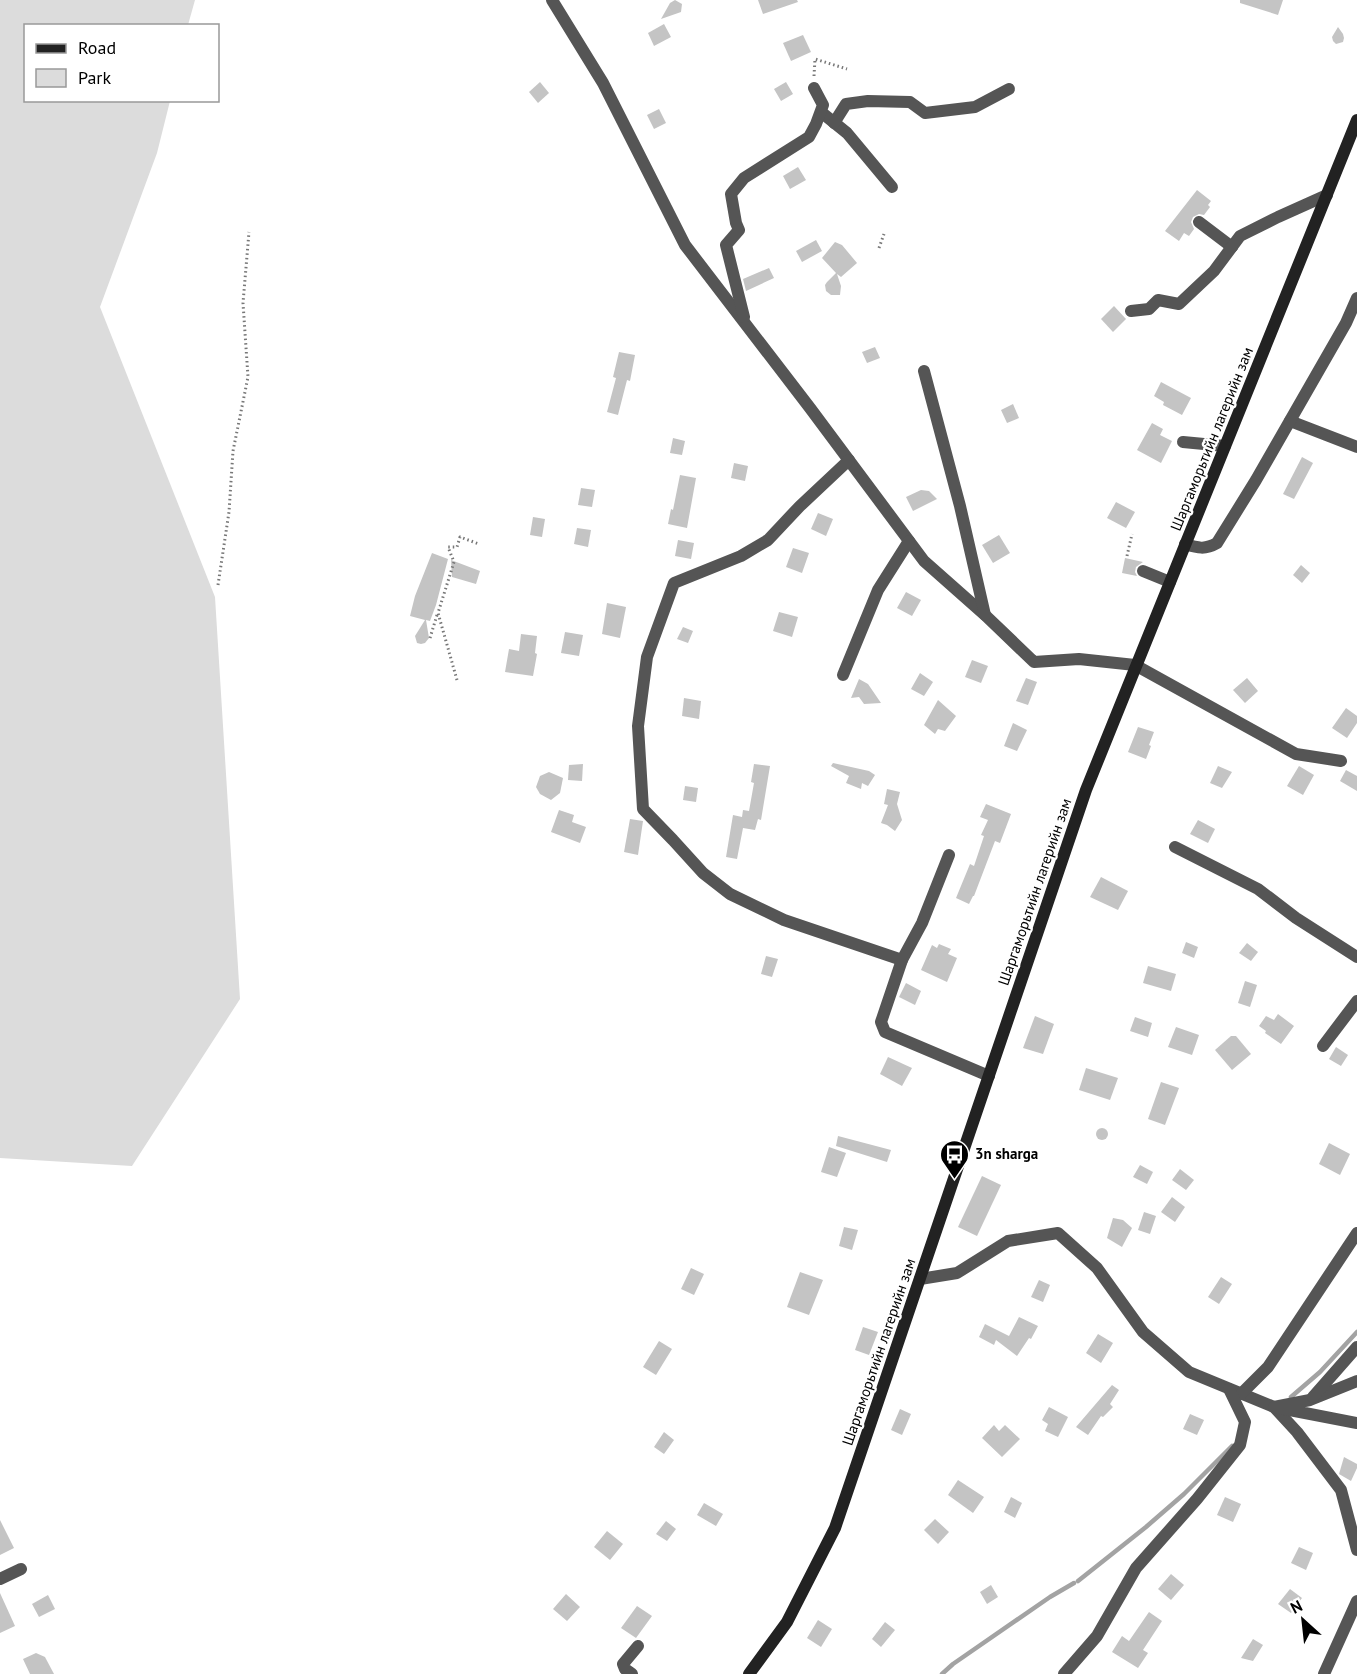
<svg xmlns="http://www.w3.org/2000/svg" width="1357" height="1674" font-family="'PT Sans',sans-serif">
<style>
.green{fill:#dcdcdc}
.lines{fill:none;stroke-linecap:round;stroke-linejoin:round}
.stream{stroke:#a3a3a3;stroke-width:4.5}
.building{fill:#c4c4c4}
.path{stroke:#777;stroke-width:3;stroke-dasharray:1.5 3;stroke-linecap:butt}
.street{stroke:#555;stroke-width:12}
.secondary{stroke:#222;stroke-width:12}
.labels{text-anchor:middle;stroke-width:4.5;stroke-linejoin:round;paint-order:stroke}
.street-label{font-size:15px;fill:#000;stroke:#fff}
.poi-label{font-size:15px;font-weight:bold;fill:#000;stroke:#fff;text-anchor:start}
</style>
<rect width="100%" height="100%" fill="#fff"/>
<path class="green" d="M0,0H195L188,25L26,26V100L170,101L157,153L100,307L215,597L240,999L132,1166L0,1158Z"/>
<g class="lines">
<g class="stream">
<path d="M1291,1397L1320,1372L1357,1332"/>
<path d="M1078,1581L1146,1527L1184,1494L1232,1446"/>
<path d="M942,1674L953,1664L1050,1597L1074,1583"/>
</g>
</g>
<g class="building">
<path d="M675,0L682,4L681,12L661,19L670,3Z"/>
<path d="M758,0H797L798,2L763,14Z"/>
<path d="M1240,0H1283L1278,15L1240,3Z"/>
<path d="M664,24L671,37L654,46L648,33Z"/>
<path d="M1338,27L1343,34L1344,38L1343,42L1336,44L1333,41L1332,37Z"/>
<path d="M803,35L811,52L791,61L783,43Z"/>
<path d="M540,82L549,93L538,103L529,92Z"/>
<path d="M786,82L793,94L781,101L774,89Z"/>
<path d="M659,109L666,123L654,129L647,115Z"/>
<path d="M798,167L806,180L790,189L783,176Z"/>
<path d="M1197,190L1211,201L1208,205L1210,207L1204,215L1199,214L1193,217L1191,222L1194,229L1189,236L1184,233L1179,241L1165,231Z"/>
<path d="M816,240L822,251L802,262L796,251Z"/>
<path d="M835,242L842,245L857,263L841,277L837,274L841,286L840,295H831L826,291L825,285L827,282L836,273L822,258Z"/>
<path d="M769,268L774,278L746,291L743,279Z"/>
<path d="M1114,306L1126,319L1113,332L1101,319Z"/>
<path d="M875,347L880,358L867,363L862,352Z"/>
<path d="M619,352L635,355L630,381L627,380L618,415L607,412L616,378L613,377Z"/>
<path d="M1161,382L1191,398L1182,415L1163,405L1164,402L1154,396Z"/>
<path d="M1013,404L1019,418L1007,423L1001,410Z"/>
<path d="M1152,423L1163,429L1160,435L1172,441L1161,463L1137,450Z"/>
<path d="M673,438L685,441L682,455L670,453Z"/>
<path d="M1302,457L1313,463L1294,499L1283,494Z"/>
<path d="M734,463L748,466L745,481L731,478Z"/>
<path d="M680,475L696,478L687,528L668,524L671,509L673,510Z"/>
<path d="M581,488L595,490L592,507L578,505Z"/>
<path d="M921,490L929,491L937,499L913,511L906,497Z"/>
<path d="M1116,502L1135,512L1126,528L1107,518Z"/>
<path d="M818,513L833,519L826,536L811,529Z"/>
<path d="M533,517L545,519L542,537L530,535Z"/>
<path d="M577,528L591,530L588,547L574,544Z"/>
<path d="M999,535L1010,553L993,563L982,545Z"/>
<path d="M678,540L694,543L691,559L675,556Z"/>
<path d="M793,548L809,553L802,573L786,567Z"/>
<path d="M432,553L448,559L436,605L430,621L426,620L429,638L425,643L421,644L417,643L415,636L425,620L410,616L415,596Z"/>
<path d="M1125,558L1143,562L1136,567L1135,572L1137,576L1122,573Z"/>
<path d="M451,560L480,571L476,584L452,577Z"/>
<path d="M1301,565L1310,573L1302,583L1293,575Z"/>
<path d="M906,592L921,600L912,616L897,608Z"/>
<path d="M607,603L626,607L620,638L602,634Z"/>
<path d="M779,612L798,617L792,637L773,631Z"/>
<path d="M683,627L693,631L688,643L677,639Z"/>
<path d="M565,632L583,635L579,656L561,653Z"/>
<path d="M521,634L537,636L535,653L537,654L533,676L505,672L509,649L519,651Z"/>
<path d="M972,660L988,666L981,683L965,677Z"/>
<path d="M920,673L933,682L924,696L911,689Z"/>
<path d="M1026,678L1037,682L1028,705L1016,701Z"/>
<path d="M1247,678L1258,691L1245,703L1233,690Z"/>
<path d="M859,679L868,684L881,703L864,704L859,697L851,698Z"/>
<path d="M684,698L701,701L699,719L682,716Z"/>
<path d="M938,700L956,716L945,731L938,729L935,734L924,725Z"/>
<path d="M1346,708L1357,716V723L1347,738L1332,728Z"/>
<path d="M1013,723L1027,730L1017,751L1004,746Z"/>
<path d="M1138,727L1154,732L1149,745L1151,746L1146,759L1128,752Z"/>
<path d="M833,763L869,771L875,775L868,786L862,783L861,789L846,783L849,776L831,766Z"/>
<path d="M583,764L582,781L568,780L569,765Z"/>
<path d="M754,764L770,766L761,820L758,819L755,830L743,828L737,859L726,857L733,815L742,817L743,810L749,811L754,783L751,782Z"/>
<path d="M1218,766L1232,772L1222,788L1210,783Z"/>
<path d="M1299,766L1314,775L1303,795L1287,786Z"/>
<path d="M1346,770L1357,776V791L1340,781Z"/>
<path d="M549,772L563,778L560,793L551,800L540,794L536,787L540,776Z"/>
<path d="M685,786L698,788L696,802L683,800Z"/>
<path d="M887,789L900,792L897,804L902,820L895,831L887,825L881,823L888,805L884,804Z"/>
<path d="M986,804L1011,814L1000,843L995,841L974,896H973L969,904L956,898L970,864L974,866L984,836L981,835L988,820L980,817Z"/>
<path d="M559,810L574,815L572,822L586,827L580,843L551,832Z"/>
<path d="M630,819L643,821L638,855L624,852Z"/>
<path d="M1198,820L1215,829L1208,843L1190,834Z"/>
<path d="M1101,877L1128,891L1118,910L1090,897Z"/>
<path d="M1186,942L1198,947L1194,958L1182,953Z"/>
<path d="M1247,943L1258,952L1251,961L1239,953Z"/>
<path d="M939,944L951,949L948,954L957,958L947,982L921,970L932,945L937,948Z"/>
<path d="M766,956L778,959L772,977L761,974Z"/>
<path d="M1148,966L1176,974L1171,991L1143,983Z"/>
<path d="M1245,981L1257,985L1250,1007L1238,1003Z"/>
<path d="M906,983L921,991L915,1005L899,997Z"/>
<path d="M1278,1014L1294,1026L1281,1044L1265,1033L1266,1031L1259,1026L1266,1016L1274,1020Z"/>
<path d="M1035,1016L1054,1024L1043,1054L1023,1048Z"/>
<path d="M1135,1017L1152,1023L1148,1037L1130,1031Z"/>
<path d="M1176,1027L1199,1035L1192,1055L1168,1047Z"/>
<path d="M1231,1036H1236L1251,1054L1232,1070L1215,1050Z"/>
<path d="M1336,1047L1348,1055L1341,1066L1329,1059Z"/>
<path d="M888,1057L912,1068L902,1086L880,1074Z"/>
<path d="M1086,1068L1118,1078L1110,1100L1079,1090Z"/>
<path d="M1161,1082L1179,1088L1165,1125L1148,1119Z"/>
<circle cx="1102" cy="1134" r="6"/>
<path d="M838,1136L891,1150L887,1162L836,1146Z"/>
<path d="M1329,1143L1350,1154L1340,1175L1319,1164Z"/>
<path d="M829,1147L846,1153L837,1177L821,1172Z"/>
<path d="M1140,1165L1153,1172L1147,1184L1133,1177Z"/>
<path d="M1180,1169L1194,1180L1186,1190L1172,1180Z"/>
<path d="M982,1176L1001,1185L977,1236L958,1227Z"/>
<path d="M1172,1197L1185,1207L1175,1222L1161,1212Z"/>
<path d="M1144,1212L1156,1216L1150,1234L1138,1230Z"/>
<path d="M1113,1218L1123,1220L1132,1228L1122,1247L1107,1238Z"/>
<path d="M844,1227L858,1230L852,1250L839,1246Z"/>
<path d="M691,1268L704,1274L694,1295L681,1289Z"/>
<path d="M800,1272L823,1280L809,1315L787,1307Z"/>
<path d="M1221,1277L1232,1284L1219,1304L1208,1297Z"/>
<path d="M1039,1280L1050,1285L1043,1302L1031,1297Z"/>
<path d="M1019,1317L1038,1326L1031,1339L1029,1338L1017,1356L996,1340L994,1345L979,1337L985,1324L1009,1336Z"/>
<path d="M863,1327L878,1332L869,1355L855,1350Z"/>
<path d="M1098,1334L1113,1343L1101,1363L1086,1353Z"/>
<path d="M659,1341L672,1349L656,1375L643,1367Z"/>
<path d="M1112,1385L1119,1390L1110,1404L1113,1407L1103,1417L1101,1416L1088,1435L1076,1427Z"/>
<path d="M1049,1407L1068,1417L1058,1437L1045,1431L1048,1424L1042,1420Z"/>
<path d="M900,1409L911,1414L902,1435L891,1430Z"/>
<path d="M1190,1414L1204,1420L1197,1435L1183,1429Z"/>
<path d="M994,1425L999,1431L1005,1425L1020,1439L1002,1457L982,1438Z"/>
<path d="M664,1432L674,1440L664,1454L654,1447Z"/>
<path d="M1344,1457L1357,1464V1468L1351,1481L1339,1474Z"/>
<path d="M958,1480L984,1497L973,1513L948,1495Z"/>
<path d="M1011,1497L1022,1503L1015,1518L1004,1512Z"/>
<path d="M1225,1497L1241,1504L1233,1522L1217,1515Z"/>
<path d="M704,1503L723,1514L716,1526L697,1515Z"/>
<path d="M935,1519L949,1532L938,1544L924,1530Z"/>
<path d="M0,1520L14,1548L0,1555Z"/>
<path d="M666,1521L676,1529L667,1541L656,1534Z"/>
<path d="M607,1531L623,1544L610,1560L594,1547Z"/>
<path d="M1299,1547L1313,1553L1306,1570L1291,1563Z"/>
<path d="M1171,1574L1184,1585L1171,1600L1158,1589Z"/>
<path d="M991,1585L998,1597L987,1604L980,1592Z"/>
<path d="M1290,1589L1302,1598L1291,1613L1278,1604Z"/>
<path d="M0,1593L15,1626L0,1633Z"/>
<path d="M566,1594L580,1607L567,1621L553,1609Z"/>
<path d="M48,1595L55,1609L39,1617L32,1604Z"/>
<path d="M637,1606L652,1616L636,1638L621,1628Z"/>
<path d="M1149,1612L1162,1621L1143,1650L1148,1653L1138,1668L1112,1652L1122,1636L1129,1641Z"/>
<path d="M818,1620L832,1629L821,1647L807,1638Z"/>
<path d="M885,1622L895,1630L881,1647L872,1639Z"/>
<path d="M1253,1639L1263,1645L1253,1661L1241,1658Z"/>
<path d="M36,1653L45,1657L54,1674H30L23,1659Z"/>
</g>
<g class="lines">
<g class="path">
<path d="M814,76L815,59L847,69"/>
<path d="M879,248L884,234"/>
<path d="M1127,556L1132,534"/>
<path d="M218,585L229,512L233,451L248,377L243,303L249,232"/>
<path d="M430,638L437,615"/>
<path d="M457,680L438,613L454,562L448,547H457L460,537L479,544"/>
</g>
<g class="street">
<path d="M552,0L603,83L685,245L810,408L924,561L985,615L1034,662L1079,659L1135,665L1296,754L1341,761"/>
<path d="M821,112L847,133L892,187"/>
<path d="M834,123L846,104L868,101L910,102L925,113L975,107L1009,89"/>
<path d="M1199,222L1232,247"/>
<path d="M1131,311L1149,309L1158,300L1179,304L1214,271L1240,236L1278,217L1327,195"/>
<path d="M744,317L726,245L739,230L736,223L731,194L744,178L809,137L816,124L823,105L814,88"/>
<path d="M924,371L960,506L985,615"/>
<path d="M1290,421L1357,447"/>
<path d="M1183,442L1225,446"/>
<path d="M849,460L800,506L768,540L741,556L674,583L647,657L638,726L643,809L673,840L703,873L730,894L784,920L902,960"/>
<path d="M1185,544C1198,548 1205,550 1217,543L1256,480L1346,323L1357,298"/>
<path d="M1143,571L1170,582"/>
<path d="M843,675L878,590L909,541"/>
<path d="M1175,847L1258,889L1296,918L1357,957"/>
<path d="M949,855L922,923L902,960L881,1022L885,1032L989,1076"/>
<path d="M1323,1046L1357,1001"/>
<path d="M920,1279L957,1273L1008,1241L1058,1233L1097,1268L1143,1332L1189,1372L1274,1407L1297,1432L1341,1490L1357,1550"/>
<path d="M1357,1381L1310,1400L1274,1407L1357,1423"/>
<path d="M1241,1394L1268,1367L1357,1233"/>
<path d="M1313,1397L1357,1347"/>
<path d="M0,1579L21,1569"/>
<path d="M632,1674L625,1669L623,1664L638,1646"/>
<path d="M1064,1674L1097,1636L1136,1568L1197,1499L1240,1445L1245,1422L1229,1389"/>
<path d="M1324,1674L1357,1601"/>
</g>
<path class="secondary" d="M749,1674L787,1622L835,1528L1086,790L1357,120"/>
</g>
<defs>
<symbol id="bus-pin" viewBox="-11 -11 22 30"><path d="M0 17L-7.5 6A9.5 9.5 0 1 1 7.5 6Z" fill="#000" stroke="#fff"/><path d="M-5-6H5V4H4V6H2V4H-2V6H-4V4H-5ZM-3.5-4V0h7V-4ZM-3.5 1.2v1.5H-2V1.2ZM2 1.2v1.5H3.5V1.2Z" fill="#fff"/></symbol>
</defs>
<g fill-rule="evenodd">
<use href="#bus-pin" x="938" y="1138" width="33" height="45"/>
</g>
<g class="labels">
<g class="street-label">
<text transform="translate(1212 439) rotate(-68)" y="5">Шаргаморьтийн лагерийн зам</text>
<text transform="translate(1035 892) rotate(-71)" y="5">Шаргаморьтийн лагерийн зам</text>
<text transform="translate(879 1352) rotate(-71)" y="5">Шаргаморьтийн лагерийн зам</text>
</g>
<g class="poi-label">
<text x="975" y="1159">3n sharga</text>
</g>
</g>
<rect x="24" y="24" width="195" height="78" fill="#ffffff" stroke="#999999" stroke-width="1.5"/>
<rect x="36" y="44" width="30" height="9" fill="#222222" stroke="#999999" stroke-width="1.5"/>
<text x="78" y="54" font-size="18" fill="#000000">Road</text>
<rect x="36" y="69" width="30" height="18" fill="#dcdcdc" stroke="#999999" stroke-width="1.5"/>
<text x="78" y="84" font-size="18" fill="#000000">Park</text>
<g transform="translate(1303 1620) rotate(333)" stroke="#ffffff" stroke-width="4.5" paint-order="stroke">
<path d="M0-4.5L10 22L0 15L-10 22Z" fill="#000000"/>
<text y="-9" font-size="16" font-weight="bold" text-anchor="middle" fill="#000000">N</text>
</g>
</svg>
